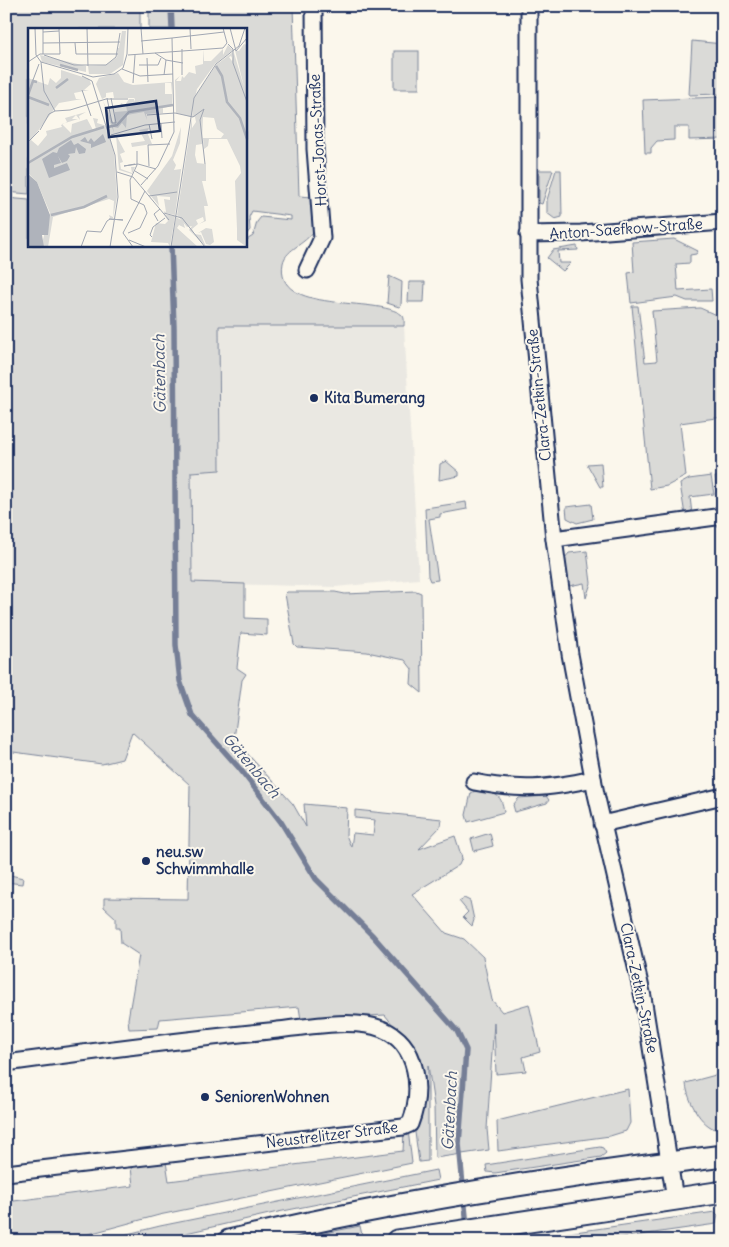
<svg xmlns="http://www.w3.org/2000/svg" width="729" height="1247" font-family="Delius,sans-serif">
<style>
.built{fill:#eae8e2}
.green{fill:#dadad7;stroke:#7a849a}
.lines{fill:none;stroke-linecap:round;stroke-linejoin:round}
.stream{stroke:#747e96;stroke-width:5.5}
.street-casing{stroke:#1b2f5e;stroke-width:19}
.secondary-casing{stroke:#1b2f5e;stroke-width:25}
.street{stroke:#fbf7ec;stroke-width:15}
.secondary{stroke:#fbf7ec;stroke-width:21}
.poi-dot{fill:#1b2f5e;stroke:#fbf7ec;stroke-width:2}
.labels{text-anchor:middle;stroke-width:4;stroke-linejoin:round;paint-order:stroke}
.street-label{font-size:15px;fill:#1b2f5e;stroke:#fbf7ec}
.poi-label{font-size:15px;font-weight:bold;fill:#1b2f5e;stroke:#fbf7ec;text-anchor:start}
.water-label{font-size:16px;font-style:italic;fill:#47577a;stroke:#fbf7ec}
.inset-river{fill:none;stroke:#afb3bb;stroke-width:2.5}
.inset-road{fill:none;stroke:#a1a7b3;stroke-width:1}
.view{fill:#1b2f5e;fill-opacity:0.15;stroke:#1b2f5e;stroke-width:2.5}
.inset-edge{fill:none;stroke:#1b2f5e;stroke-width:2.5}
</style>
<rect width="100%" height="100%" fill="#fbf7ec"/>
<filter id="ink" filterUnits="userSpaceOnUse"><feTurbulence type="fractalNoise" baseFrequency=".02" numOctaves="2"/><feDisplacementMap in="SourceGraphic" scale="10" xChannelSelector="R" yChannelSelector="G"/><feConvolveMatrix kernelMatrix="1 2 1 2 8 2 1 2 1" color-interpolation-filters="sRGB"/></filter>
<g filter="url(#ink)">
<path class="built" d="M219,326H404L419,579L335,587L192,583L191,471L220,470Z"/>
<g class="green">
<path d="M6,6H140V29H29V194L6,192Z"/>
<path d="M149,6H293L299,196L312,197L316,227C308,244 286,248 283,263C273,316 378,295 402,315C405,317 404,323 404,326H219L220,470L191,472L192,582L245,584V618L267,619V635L241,633L237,668L246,674L242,680L234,739L293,804L306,827L304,804L347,808L346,835L351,847L353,833L373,835L375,820L355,818V810L442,819L441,826L419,849L455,836L462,858L459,865L412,894L446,933L464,939L483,957L492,1000L502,1012L529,1004L540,1052L523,1057L526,1071L496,1074L494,1022L487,1129L489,1150L435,1158L434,1106L428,1065V1161L419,1162L414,1125L424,1099L420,1059L385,1015L301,1020L299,1007L160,1019L158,1028L129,1029L128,1019L139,955L121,943L120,928H116V918L104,907V898L188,899L190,785L132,732L122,759L102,764L6,751V198L29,200V245H245V241L253,236L257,222L261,217L291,220V216L252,211L249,217L250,230L245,236V29H149Z"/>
<path d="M692,41L723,44V139L689,140V127H674V140L657,141L651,148V153H645L643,100L720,97L719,94L689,95Z"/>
<rect x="394" y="51" width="25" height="38"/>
<path d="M539,170H553L542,204L539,203Z"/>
<path d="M556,170H561L562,217L555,219L547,213V200Z"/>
<path d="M674,239L698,251L696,254L690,255V263L676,264L678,291L711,289L712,301H687L677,297L631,303L628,273L634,272L632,242Z"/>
<path d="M577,246L578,250L558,251L559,263H571L563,271L547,258L553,250Z"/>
<path d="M389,276L402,282L401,306L399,307L387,303Z"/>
<path d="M409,282H425L424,302H408Z"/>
<path d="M632,306H638L645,362L657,361L652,311L700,308L723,318V417L680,423L686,476L667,486L650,489Z"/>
<path d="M446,461L459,472V476L439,480L440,464Z"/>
<path d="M601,463L603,487H600L587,464Z"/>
<path d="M711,476L714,494L690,497L692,514L685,515L680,484L689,479Z"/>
<path d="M723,476V493H717L715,477Z"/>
<path d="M466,502L467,509L440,514V517L429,519L438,580L430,581L428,576L425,508Z"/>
<path d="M591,504L593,519L577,523L567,518L566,507Z"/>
<path d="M587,551L591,583L586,598L584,583L569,586L565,558L569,553Z"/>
<path d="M416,591L421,593L422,693L411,684L412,669L405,660L367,652L297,647L294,644L285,594L287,592H335L345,594Z"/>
<path d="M475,791C494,794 501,791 504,812L468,822L466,815L471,793Z"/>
<path d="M546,796L549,800L547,803L515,812L513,805L519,798Z"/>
<path d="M490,833L493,846L474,851L471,839Z"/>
<path d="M6,874L23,878L22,884L6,882Z"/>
<path d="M464,898L470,901L474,920L472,926L463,917L468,912L459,901Z"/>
<path d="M723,1073V1130C703,1132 687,1100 686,1083Z"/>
<path d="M628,1089L630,1123L626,1131L610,1136L498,1151L497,1121Z"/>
<path d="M408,1130L412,1163L159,1215L63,1241H6V1202L133,1186L131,1167L166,1162L169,1181L403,1151L404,1132Z"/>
<path d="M600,1147L603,1148L606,1153L601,1157L495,1173L487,1172L486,1165Z"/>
<path d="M436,1170L438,1180L278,1212L151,1241H99L160,1226Z"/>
<path d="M715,1212L718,1215L716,1224L598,1241H531L533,1238Z"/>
<path d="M360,1226L362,1235L319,1241H284Z"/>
</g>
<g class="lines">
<g class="stream">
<path d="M171,6L172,29"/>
<path d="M171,245L174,327L176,645L180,681L192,715L240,769L281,822L316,879L373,936L457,1031L466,1050L459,1144L467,1227"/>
</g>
<defs>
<g id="street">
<path d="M529,6V279L554,539L570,654L596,794L643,997L675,1199"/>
<path d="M528,234L581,233L723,222"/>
<path d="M307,270L322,238L315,149L314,6"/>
<path d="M554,539L723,516"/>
<path d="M474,782C520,791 547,789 593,779"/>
<path d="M602,824L723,796"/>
<path d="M6,1063C94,1051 181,1040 269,1031C300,1028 353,1017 382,1029C419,1044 423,1091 410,1124L403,1127L6,1173"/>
</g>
<g id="secondary">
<path d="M229,1241C391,1202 558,1177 723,1156"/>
<path d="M397,1241L723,1192"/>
</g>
</defs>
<use href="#street" class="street-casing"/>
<use href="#secondary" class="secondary-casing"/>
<use href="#street" class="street"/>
<use href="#secondary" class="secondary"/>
</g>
</g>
<g class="poi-dot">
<circle cx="314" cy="398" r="5"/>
<circle cx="146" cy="861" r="5"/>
<circle cx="205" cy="1097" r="5"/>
</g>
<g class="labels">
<g class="street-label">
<text transform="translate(318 140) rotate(-93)" y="5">Horst-Jonas-Straße</text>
<text transform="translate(626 229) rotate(-4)" y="5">Anton-Saefkow-Straße</text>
<text transform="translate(539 395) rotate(-96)" y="5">Clara-Zetkin-Straße</text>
<text transform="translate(639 988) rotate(78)" y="5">Clara-Zetkin-Straße</text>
<text transform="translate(332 1135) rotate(-7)" y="5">Neustrelitzer Straße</text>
</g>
<g class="poi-label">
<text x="324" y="403">Kita Bumerang</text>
<text x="156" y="857">neu.sw<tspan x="156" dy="17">Schwimmhalle</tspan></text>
<text x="215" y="1102">SeniorenWohnen</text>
</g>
<g class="water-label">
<text transform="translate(159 374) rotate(-91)" y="6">Gätenbach</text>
<text transform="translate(252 765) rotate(50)" y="6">Gätenbach</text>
<text transform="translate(449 1111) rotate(-87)" y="6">Gätenbach</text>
</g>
</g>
<g transform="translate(28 28)">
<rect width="219" height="219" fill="#fbf7ec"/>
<path d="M94,3H98L95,37L82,46H61L60,38L78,37L89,29L90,20H86H91ZM216,16L219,17V219L209,212V201L207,153L213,145L212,138L199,111H181L180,118L176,121L175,110H193L196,106L189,101L186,90L175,89L174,116L168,117L167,127L169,135L178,136V153H174L180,178H176L178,193L171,196L176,193L175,189L168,192L170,196L164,201L166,206L173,207L178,219L161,202L164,198L159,199L149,187L164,90V100L168,94L167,89H164L166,70L188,37L205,24L204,30L203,28L201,29L204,33L206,25L216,59L207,22L211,23ZM200,17L205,22L187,36L169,61L163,89L148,85L147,52L152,48L148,53H153L154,48L156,50L161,44L168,46L167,38L175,36V21L176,33H183L195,21V27ZM12,27L58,38V44L14,34ZM33,42L61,51L63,56L56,62H61L46,65L48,71H54L31,75L3,112L10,118L19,107L18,103L34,99L33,97L39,94L37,90L58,84L51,88L52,92L48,87L44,91H50L34,96L43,105L44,96L59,91L65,102L68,101L65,90L70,91L69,95L79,98L86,126L89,169L85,190H82L81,187L85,189L86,173L81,171L25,189L20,219H13L22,185L9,154L0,145V50L20,57L22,50L28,55L33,50ZM90,45L96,54L105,57L144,54V65L143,55H137V66H133H144V78L135,80V85L118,86L119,92L116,84L99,87L98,100L94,95L90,100L85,99L86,105L75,73L86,96L87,84L99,83L98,77L92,79L93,75L97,77L101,71H106V74L107,71L106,70H86L85,64L78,65V69L74,71L68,56L71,50ZM153,99L152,115L145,132L148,137L146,142L153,141L154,135L147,187L138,185L135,183L138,184L136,171L142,172V169L129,168L131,178L119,163L144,128ZM121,100L119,104L124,116L104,119L103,115L117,113L111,102ZM88,107L97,124L92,126L95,134L98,133L92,135L93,141L104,145L103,139H107L104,146L91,142ZM136,186L147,188L142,219L140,215L123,214L128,195L137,196L140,193ZM148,189L155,193L157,200L151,197L149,200L170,219H143ZM178,200L184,201L186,214L182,217L178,216L173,204L170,205Z" fill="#dadad7"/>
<path d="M75,106L78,114L63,120V116L52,113L57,109L60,114L63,110L66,114ZM43,112L46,117L50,115L58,121L57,125L51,126L48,119L47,125L40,126L42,128L39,133L34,135L30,128L33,135L26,137V140L39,135L42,142L21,150L14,131L25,124L29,125L31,120ZM0,146L9,154L22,187L20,207H14L16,219H0Z" fill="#afb3bb"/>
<path class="inset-river" d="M32,37L50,42M188,38L194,48L199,74L212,90L219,111M28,60L40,51M0,67L5,53L9,54M0,69L21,77M80,99L89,97L101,84L145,77M0,135L44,109L76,99M23,187L56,179L79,168"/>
<path class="inset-road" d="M7,0L8,27L13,34L65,49L86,46L95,40L99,26L100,0M15,0V26M59,0L60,38M113,0L115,26M162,0L163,21M202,0L208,23L219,10M15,4L31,3M144,10L196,4M113,13L144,10M15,15L92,14M47,15L48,26H90M200,16L205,21V35L219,74M127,25L138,32L155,35M16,27L46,37H78L88,29L92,5M100,27L195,20L199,15L195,0M119,30L120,54M0,34L12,26H32L31,0M13,34L16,63L27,83M111,37H130L133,30M94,41L112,48L145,46M136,47L138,32M154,47V21M54,48L64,53L87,127L90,169L82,219M5,52L11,36M105,55L107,27M54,62L63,88M79,70L84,95H88M83,70L88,95M27,83L42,82L78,71H100M119,87L147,85L165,89L176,81L172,92L177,136M133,95L134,110M121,96L124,111M12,102L21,86L27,83M83,107L117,97L147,94M0,114L11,103M107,136L96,138L110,136L128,141M121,138L120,117L142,116M107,143L120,151M89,144L105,149L141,192M113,157L130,138L146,104L144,10M121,168L149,164M136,185L154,190L177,219M130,193L126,186L132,181M100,205L112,200L119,185L116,177L103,171L102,152L109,137V123M124,209L122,207L125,199L137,190M101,212L118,219M53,219L59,203L73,204L79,193L82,191L95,192L81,191M105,219L95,205L117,163M143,219L166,70L188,36L211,18L217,0"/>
<path class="view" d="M128,73L132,103L81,109L78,80Z"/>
<rect width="219" height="219" class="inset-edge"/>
</g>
<rect width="729" height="1247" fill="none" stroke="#fbf7ec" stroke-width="25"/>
<rect x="12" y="12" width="704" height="1222" fill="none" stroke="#1b2f5e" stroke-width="2" filter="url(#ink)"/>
</svg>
